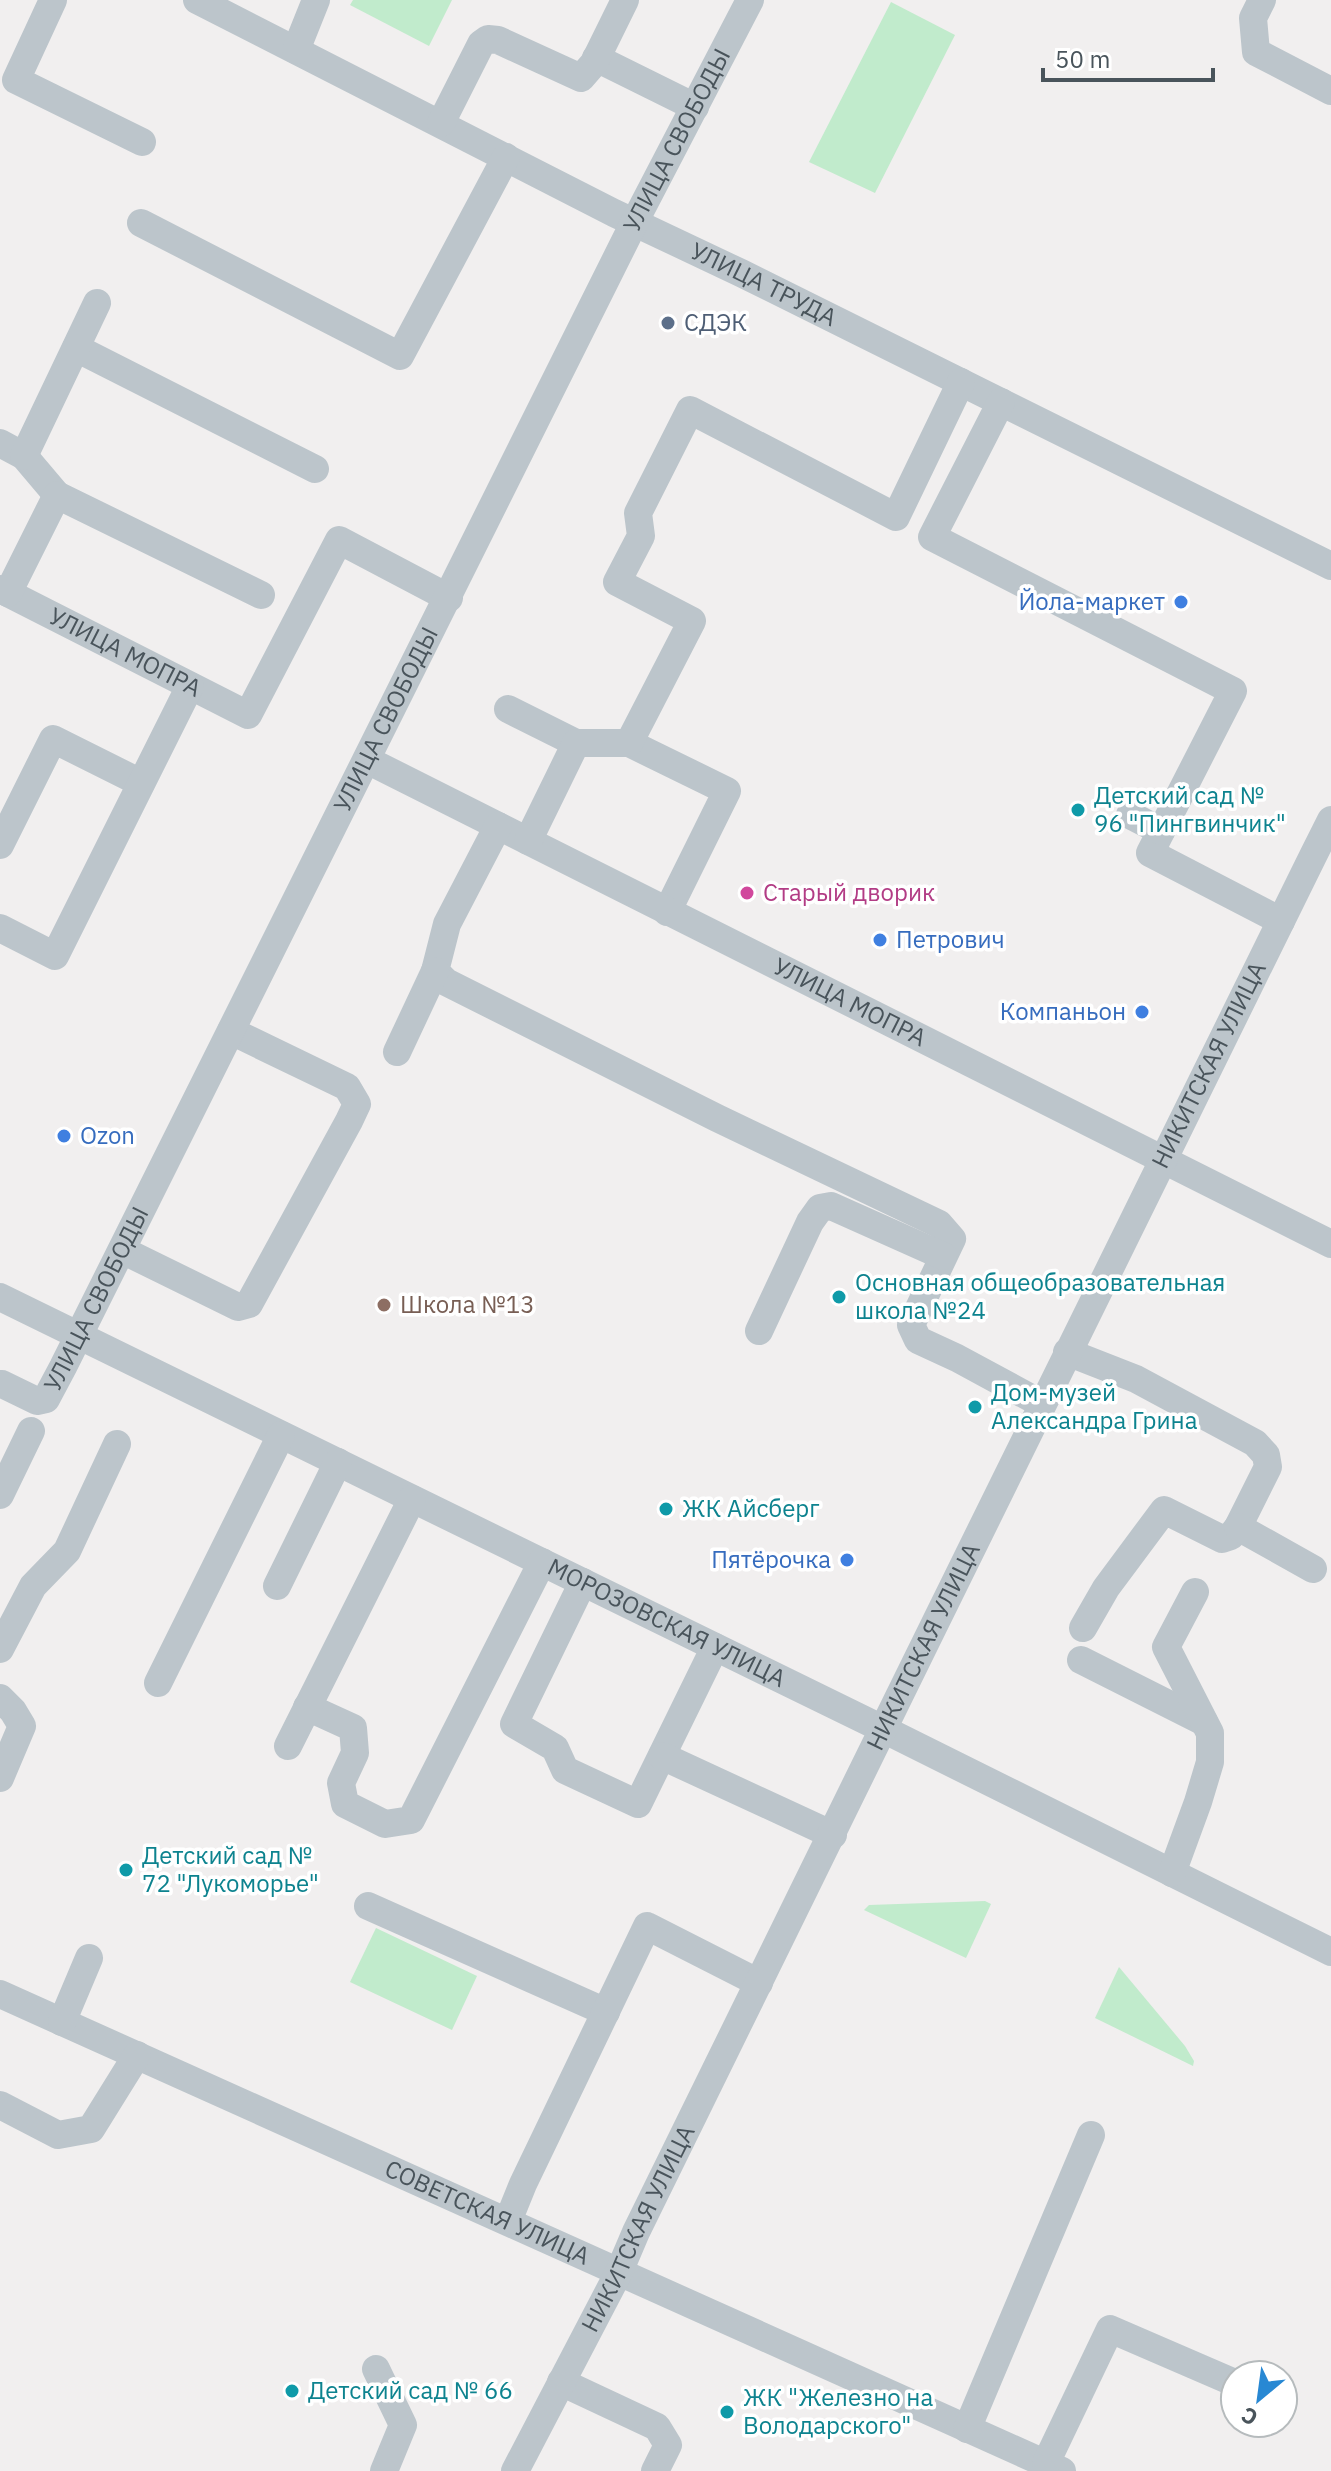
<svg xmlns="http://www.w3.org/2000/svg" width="1331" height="2471" font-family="'IBM Plex Sans',sans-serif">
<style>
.green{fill:#c1ebcc}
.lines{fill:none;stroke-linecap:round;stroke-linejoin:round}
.minor{stroke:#bcc5cb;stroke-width:28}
.service-dot{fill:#5c6f8a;stroke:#fff;stroke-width:3}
.shop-dot{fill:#3f7fe0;stroke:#fff;stroke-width:3}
.culture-dot{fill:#0f9aa8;stroke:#fff;stroke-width:3}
.hotel-dot{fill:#d1479c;stroke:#fff;stroke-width:3}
.education-dot{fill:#8d6e63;stroke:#fff;stroke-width:3}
.labels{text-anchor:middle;stroke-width:7;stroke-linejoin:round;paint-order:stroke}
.street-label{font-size:24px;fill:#49545b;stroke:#fff}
.service-label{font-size:24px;fill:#4e5e75;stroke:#fff;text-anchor:start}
.shop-label{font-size:24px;fill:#366cbe;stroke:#fff;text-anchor:end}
.culture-label{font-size:24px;fill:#0d838f;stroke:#fff;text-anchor:start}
.hotel-label{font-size:24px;fill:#b23c85;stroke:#fff;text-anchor:start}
.education-label{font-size:24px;fill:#785e54;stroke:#fff;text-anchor:start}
</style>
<rect width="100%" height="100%" fill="#f1efef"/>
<g class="green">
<path d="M353,0H452L429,46L350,5Z"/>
<path d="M891,2L955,35L875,193L809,162Z"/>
<path d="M985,1901L991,1904L966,1958L864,1910L869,1905Z"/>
<path d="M376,1928L477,1976L452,2030L350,1982Z"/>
<path d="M1119,1967L1185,2046L1194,2061L1193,2066L1095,2018Z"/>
</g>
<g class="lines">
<g class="minor">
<path d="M53,0L16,80L142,142"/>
<path id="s1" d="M197,0L614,213L741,273L1331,566"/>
<path d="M1262,0L1253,18L1256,52L1331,91"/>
<path d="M296,50L316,0"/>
<path d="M596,58L695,107"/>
<path d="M441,123L481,44L488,39L498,40L581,78L594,63L625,0"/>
<path d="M141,223L400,356L506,157"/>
<path d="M76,348L315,469"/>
<path d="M1001,402L932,537L1233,691L1150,853L1281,921"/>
<path d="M0,443L24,456L57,495"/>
<path d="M24,456L97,303"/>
<path id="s2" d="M0,589L248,715L339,540L449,598"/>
<path d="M8,593L57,495L261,595"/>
<path d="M508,709L576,743"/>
<path d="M629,743L727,791L667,912"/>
<path id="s3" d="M367,760L1331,1244"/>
<path d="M1130,815L1161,831"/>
<path d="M498,826L447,924L435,971L446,982L717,1118L939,1224L952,1239L911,1325L918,1340L957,1358L1042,1404"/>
<path d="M528,841L576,743H629L692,621L617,582L641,536L638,513L690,410L896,517L961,382"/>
<path d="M0,845L53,739L141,783"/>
<path d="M0,928L55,956L190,686"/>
<path d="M397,1052L435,971"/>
<path d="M122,1250L238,1307L249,1304L349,1121L357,1104L347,1087L231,1031"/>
<path id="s4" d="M0,1297L885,1730L1331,1952"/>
<path d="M759,1331L810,1222L820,1208L831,1206L943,1256"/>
<path d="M1067,1352L1136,1379L1255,1443L1266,1455L1268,1467L1238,1527L1231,1536L1222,1539L1164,1510L1106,1588L1083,1628"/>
<path id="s5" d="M2,1384L37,1401L46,1399L63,1367L634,223L750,0"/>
<path d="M0,1495L31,1431"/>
<path d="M1238,1527L1313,1569"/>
<path d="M583,1582L514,1724L555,1748L565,1770L638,1804L715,1647"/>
<path d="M277,1586L338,1462"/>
<path d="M0,1649L33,1586L67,1551L117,1444"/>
<path d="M1081,1660L1204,1722"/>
<path d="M158,1683L281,1435"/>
<path d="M0,1698L13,1711L22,1726L0,1778"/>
<path d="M307,1707L353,1728L355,1753L341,1783L345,1804L385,1824L411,1820L542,1562"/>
<path d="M288,1746L412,1499"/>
<path d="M662,1756L833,1835"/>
<path d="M1172,1873L1198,1802L1210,1762V1733L1166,1647L1195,1592"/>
<path d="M368,1906L606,2012"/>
<path id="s6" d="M0,1994L1062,2471"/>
<path d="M62,2022L89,1958"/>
<path d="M0,2105L58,2135L91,2129L137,2055"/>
<path d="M508,2221L523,2184L647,1926L759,1983"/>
<path d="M376,2369L403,2425L384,2471"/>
<path d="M561,2382L657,2427L668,2445L655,2471"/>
<path d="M967,2429L1091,2135"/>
<path d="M1046,2463L1110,2329L1235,2383"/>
<path id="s7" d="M515,2471L619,2272L636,2232C869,1762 1096,1289 1331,820"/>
</g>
</g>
<circle class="service-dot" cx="668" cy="323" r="8"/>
<g class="shop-dot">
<circle cx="1181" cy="602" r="8"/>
<circle cx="880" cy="940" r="8"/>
<circle cx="1142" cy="1012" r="8"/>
<circle cx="64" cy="1136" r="8"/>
<circle cx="847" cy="1560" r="8"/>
</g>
<g class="culture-dot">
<circle cx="1078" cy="810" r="8"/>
<circle cx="839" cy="1297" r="8"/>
<circle cx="975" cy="1407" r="8"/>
<circle cx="666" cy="1509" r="8"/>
<circle cx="126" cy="1870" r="8"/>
<circle cx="292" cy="2391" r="8"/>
<circle cx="727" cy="2412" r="8"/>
</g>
<circle class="hotel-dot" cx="747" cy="893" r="8"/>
<circle class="education-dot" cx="384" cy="1305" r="8"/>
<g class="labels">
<g class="street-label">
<text dy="8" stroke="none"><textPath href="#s5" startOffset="1456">УЛИЦА СВОБОДЫ</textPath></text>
<text dy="8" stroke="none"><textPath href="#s1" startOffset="634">УЛИЦА ТРУДА</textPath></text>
<text dy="8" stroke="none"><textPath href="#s2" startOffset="140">УЛИЦА МОПРА</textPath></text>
<text dy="8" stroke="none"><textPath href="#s5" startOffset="808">УЛИЦА СВОБОДЫ</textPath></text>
<text dy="8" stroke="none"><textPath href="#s3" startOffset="540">УЛИЦА МОПРА</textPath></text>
<text dy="8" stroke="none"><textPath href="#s7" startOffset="1568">НИКИТСКАЯ УЛИЦА</textPath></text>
<text dy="8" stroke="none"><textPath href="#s5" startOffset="160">УЛИЦА СВОБОДЫ</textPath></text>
<text dy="8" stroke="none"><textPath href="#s4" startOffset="742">МОРОЗОВСКАЯ УЛИЦА</textPath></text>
<text dy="8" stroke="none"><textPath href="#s7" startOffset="920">НИКИТСКАЯ УЛИЦА</textPath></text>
<text dy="8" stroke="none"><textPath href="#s6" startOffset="534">СОВЕТСКАЯ УЛИЦА</textPath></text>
<text dy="8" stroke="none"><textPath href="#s7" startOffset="272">НИКИТСКАЯ УЛИЦА</textPath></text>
</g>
<g class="service-label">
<text x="684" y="331">СДЭК</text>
</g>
<g class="shop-label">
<text x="1165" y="610">Йола-маркет</text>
<text x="896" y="948" text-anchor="start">Петрович</text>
<text x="1126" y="1020">Компаньон</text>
<text x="80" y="1144" text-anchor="start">Ozon</text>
<text x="831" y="1568">Пятёрочка</text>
</g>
<g class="culture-label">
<text x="1094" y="804">Детский сад №<tspan x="1094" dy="28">96 "Пингвинчик"</tspan></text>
<text x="855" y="1291">Основная общеобразовательная<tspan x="855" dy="28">школа №24</tspan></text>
<text x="991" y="1401">Дом-музей<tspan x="991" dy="28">Александра Грина</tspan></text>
<text x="682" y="1517">ЖК Айсберг</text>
<text x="142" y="1864">Детский сад №<tspan x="142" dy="28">72 "Лукоморье"</tspan></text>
<text x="308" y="2399">Детский сад № 66</text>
<text x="743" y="2406">ЖК "Железно на<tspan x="743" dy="28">Володарского"</tspan></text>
</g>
<g class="hotel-label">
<text x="763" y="901">Старый дворик</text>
</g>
<g class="education-label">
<text x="400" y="1313">Школа №13</text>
</g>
</g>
<g transform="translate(1259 2399) rotate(209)"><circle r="38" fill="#ffffff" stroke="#b6bbbd" stroke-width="2"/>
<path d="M0-6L14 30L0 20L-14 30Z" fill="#2888d3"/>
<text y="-12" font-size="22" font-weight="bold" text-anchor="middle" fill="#49545b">С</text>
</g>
<path d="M1043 68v12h170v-12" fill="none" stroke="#49545b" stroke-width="4"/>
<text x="1055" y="68" font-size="24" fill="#49545b" stroke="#ffffff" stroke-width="6" paint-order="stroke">50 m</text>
</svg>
